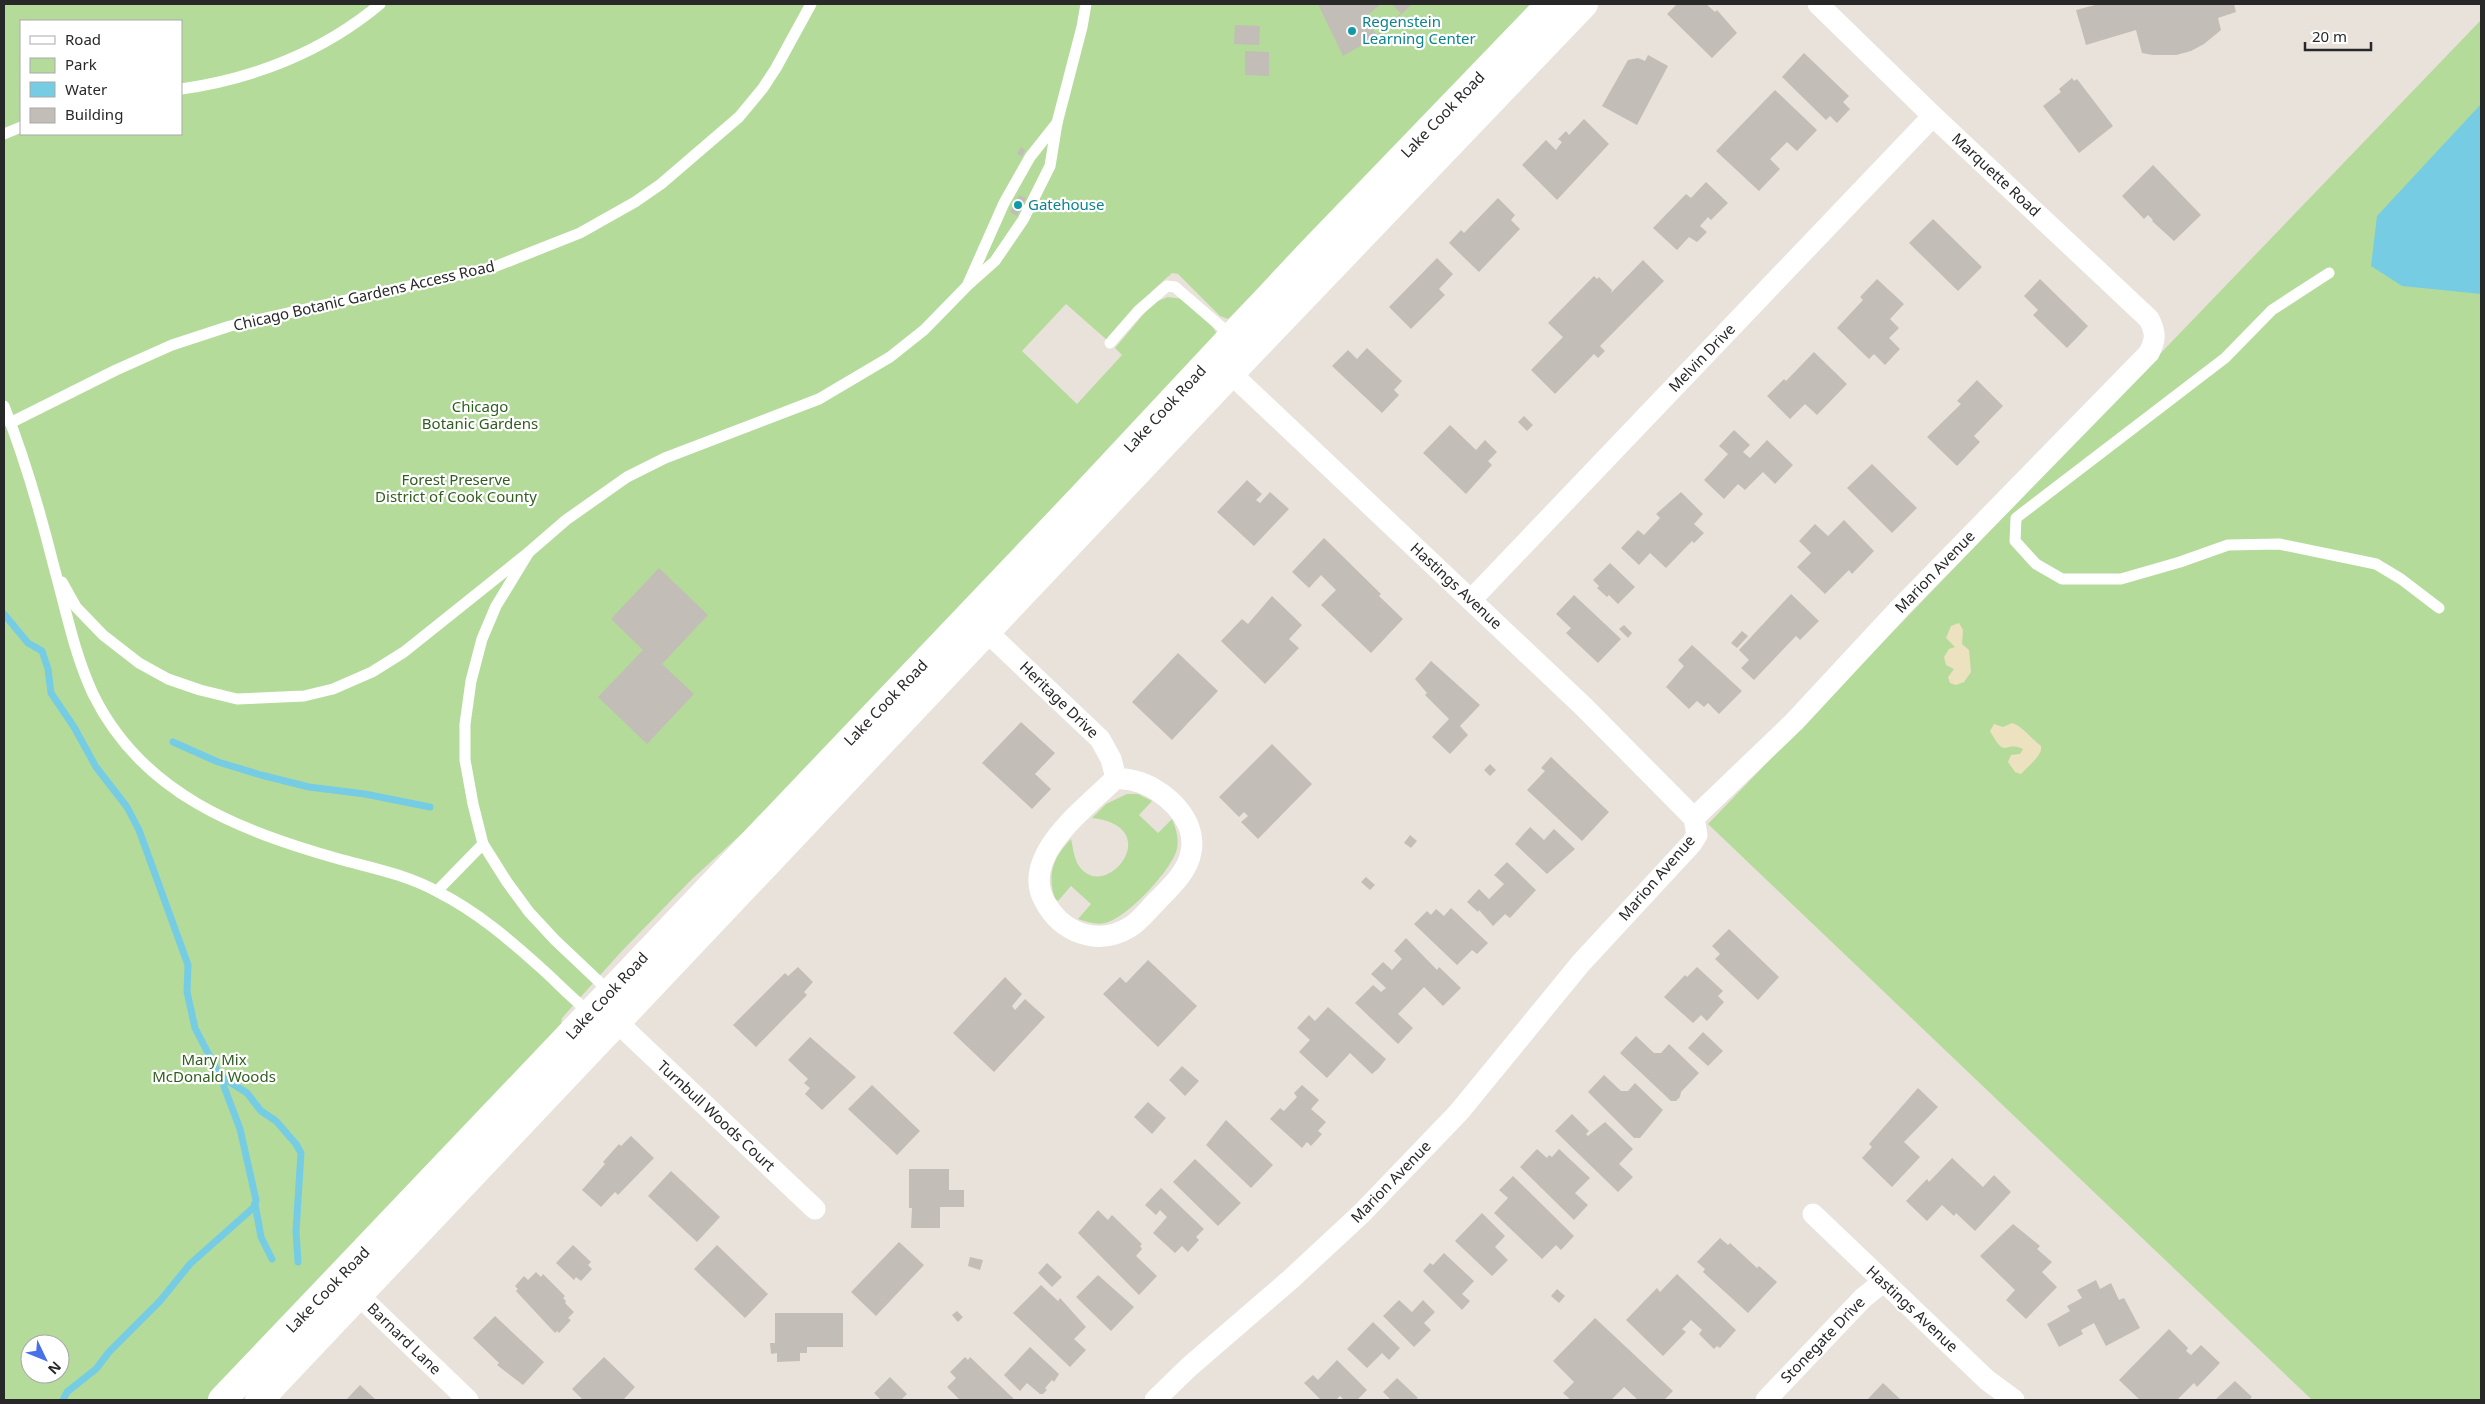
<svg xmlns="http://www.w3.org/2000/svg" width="2485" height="1404" font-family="'Noto Sans',sans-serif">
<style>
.green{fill:#b5db9b;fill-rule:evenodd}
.sand{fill:#ece2c0}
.water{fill:#76cde3}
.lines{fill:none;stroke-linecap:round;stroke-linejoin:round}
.stream{stroke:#76cde3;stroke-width:7}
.building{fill:#c2bdb6}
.service{stroke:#fff;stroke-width:11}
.minor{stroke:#fff;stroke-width:21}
.secondary{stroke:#fff;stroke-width:28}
.culture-dot{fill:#0f9aa8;stroke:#fff;stroke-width:2}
.labels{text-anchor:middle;stroke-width:4.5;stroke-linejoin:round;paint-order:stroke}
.culture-label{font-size:15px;fill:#0d838f;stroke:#fff;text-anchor:start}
.street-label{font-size:15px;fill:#282828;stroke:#fff}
.park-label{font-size:15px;fill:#305e1f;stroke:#fff}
</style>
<rect width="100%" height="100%" fill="#e9e2db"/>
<g class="green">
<path d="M4,4H1539L1228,319L1220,316L1178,274L1172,273L1152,291L1107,340L1066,304L1022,351L1077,404L1122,355L1115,348L1153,303L1168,297L1183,299L1210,323L1217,334L801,780L692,879L620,953L562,1018L560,1030L212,1400H4ZM21,21H181V134H21ZM30,1344H60V1374H30Z"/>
<path d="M2481,20V1400H2312L1708,824Z"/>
<path d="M1127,794H1138L1152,801L1139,815L1158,833L1172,819C1176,828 1179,839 1177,849C1172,870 1126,919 1105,923C1097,925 1087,922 1078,919L1091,904L1071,886L1058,901L1055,899C1047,873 1053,858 1071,839C1073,847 1074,859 1079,866C1105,904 1168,827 1092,818L1106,804Z"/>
</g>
<g class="sand">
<path d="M1959,623L1963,630L1962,644L1969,650L1971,672L1964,682L1956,685L1950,683L1948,677L1954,669L1946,665L1944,657L1949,649L1955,647L1946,638L1951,626Z"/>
<path d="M2012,723C2024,727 2030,738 2041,746C2043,755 2028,766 2021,774L2015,772L2008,762L2011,755L2020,754L2023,749C2002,740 2007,761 1990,731L1994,724L2003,727Z"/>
</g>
<path class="water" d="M2481,104V294L2402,286L2371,266L2377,216Z"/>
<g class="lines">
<g class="stream">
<path d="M4,614L28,643L42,651L48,669L51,693L74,727L96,767L127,807L139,830L188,965L187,992L195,1028L220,1076L240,1129L256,1200L254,1207L190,1264L160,1301L109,1352L96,1369L67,1392L63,1400"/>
<path d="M173,742L218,762L261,775L309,787L365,794L430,807"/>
<path d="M220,1076L247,1093L261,1111L276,1121L296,1144L301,1153L296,1231L298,1262"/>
<path d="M255,1204L261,1237L272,1259"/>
</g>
</g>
<g class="building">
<path d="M1318,4H1381L1364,18L1377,35L1401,13L1391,4H1412L1381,34L1343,56Z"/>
<path d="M1677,4H1706L1715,12L1717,10L1737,33L1712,58L1667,14Z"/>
<path d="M2099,4H2234L2236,12L2218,18L2221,30L2204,44L2191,51L2176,55H2153L2142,53L2136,30L2086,45L2076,10Z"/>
<path d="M1235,25L1260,26L1259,45L1234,44Z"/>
<path d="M1245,51L1269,52V76L1245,75Z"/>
<path d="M1804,53L1849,96L1843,102L1850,109L1837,123L1830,116L1826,120L1782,77Z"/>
<path d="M1648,55L1668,66L1637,125L1602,106L1628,60L1638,58L1645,61Z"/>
<path d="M2072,78L2074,81L2077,79L2113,126L2079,153L2043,106L2061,92L2059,89Z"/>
<path d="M1775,90L1817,130L1797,151L1787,142L1770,159L1780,169L1759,191L1716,151Z"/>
<path d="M1584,119L1609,144L1557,200L1522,165L1546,140L1556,150L1562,142L1558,139L1566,131L1569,135Z"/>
<path d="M1021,147L1025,150L1022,156L1017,154Z"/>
<path d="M2153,165L2201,215L2174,241L2152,221L2153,220L2148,215L2144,219L2122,196Z"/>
<path d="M1706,182L1728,203L1711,220L1708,217L1700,226L1707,232L1697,242L1689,237L1677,250L1653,228L1686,194L1691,198Z"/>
<path d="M1019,195L1026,198L1017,216L1010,212Z"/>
<path d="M1498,198L1515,215L1511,220L1520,229L1479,272L1449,243L1461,230L1464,233Z"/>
<path d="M1933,219L1982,267L1958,291L1909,243Z"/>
<path d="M1437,258L1453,274L1439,289L1445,295L1411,329L1389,307Z"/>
<path d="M1643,260L1664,281L1600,346L1605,351L1598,358L1594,354L1555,394L1531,370L1563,337L1548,323L1594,276L1597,279L1599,277L1612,290L1611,293Z"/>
<path d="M1877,279L1904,304L1890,319L1899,328L1889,338L1900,349L1885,365L1874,354L1869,359L1837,328L1863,300L1860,297Z"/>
<path d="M2040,279L2088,326L2067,348L2033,315L2038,310L2024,296Z"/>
<path d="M1367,348L1402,381L1394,390L1399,395L1382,413L1332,366L1348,350L1357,359Z"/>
<path d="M1814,352L1847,384L1817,415L1805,404L1790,419L1767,396L1784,379L1786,381Z"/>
<path d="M1977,380L2003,406L1974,436L1980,442L1957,466L1927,437L1961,404L1957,401Z"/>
<path d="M1524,416L1533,425L1527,431L1518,422Z"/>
<path d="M1450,425L1476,450L1485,440L1497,452L1488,461L1492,465L1466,494L1423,453Z"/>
<path d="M1734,430L1750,445L1743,452L1750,458L1767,440L1793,465L1775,484L1763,472L1745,490L1738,484L1724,499L1704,480L1728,454L1719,446Z"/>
<path d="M1872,464L1917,508L1892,533L1847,488Z"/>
<path d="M1247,480L1262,494L1256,500L1260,503L1270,492L1289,509L1254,546L1217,512Z"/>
<path d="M1681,492L1703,514L1694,524L1704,533L1694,543L1692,541L1666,568L1650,553L1639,565L1621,548L1638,530L1644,535L1660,518L1656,514Z"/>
<path d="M1844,520L1874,551L1852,574L1849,570L1825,594L1797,567L1811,553L1799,541L1815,524L1828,536Z"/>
<path d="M1324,538L1381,594L1379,596L1403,619L1371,653L1321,605L1336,590L1321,575L1309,588L1292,572Z"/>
<path d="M1610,563L1635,587L1618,604L1609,595L1607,597L1597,588L1599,586L1593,580Z"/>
<path d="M659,568L708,615L662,664L694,694L647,744L598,697L643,650L611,619Z"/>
<path d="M1791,594L1819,621L1800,640L1796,636L1754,680L1741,668L1749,660L1739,650Z"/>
<path d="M1574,595L1621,639L1598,663L1566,633L1571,628L1556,614Z"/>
<path d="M1272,596L1302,625L1289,639L1299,648L1265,684L1221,641L1242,619L1248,624Z"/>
<path d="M1624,625L1632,633L1628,638L1619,629Z"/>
<path d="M1742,631L1748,636L1737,648L1731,643Z"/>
<path d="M1692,645L1742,691L1719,714L1708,703L1704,707L1697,701L1689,709L1666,687L1684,666L1678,660Z"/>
<path d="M1178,653L1218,691L1172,740L1132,702Z"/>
<path d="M1431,661L1480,705L1460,726L1468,735L1450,754L1432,737L1449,719L1425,695L1427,693L1415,679Z"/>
<path d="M1021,722L1055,753L1035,774L1051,789L1032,809L982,763Z"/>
<path d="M1272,744L1312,784L1258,839L1241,822L1248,816L1244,812L1239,817L1219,797Z"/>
<path d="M1551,757L1609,812L1582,841L1527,790L1545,771L1541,768Z"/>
<path d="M1490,764L1496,770L1490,776L1484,770Z"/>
<path d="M1530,827L1544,840L1554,829L1575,849L1547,874L1515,844Z"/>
<path d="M1410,835L1417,841L1411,848L1404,843Z"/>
<path d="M1507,862L1536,890L1510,918L1505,914L1493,926L1479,910L1478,912L1467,902L1479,889L1489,899L1504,884L1494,875Z"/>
<path d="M1366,877L1375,885L1370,890L1361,882Z"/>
<path d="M1451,908L1488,943L1477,954L1472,950L1457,965L1414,924L1427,911L1431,915L1436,909L1444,916Z"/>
<path d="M1729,929L1779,977L1758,1000L1715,959L1720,954L1712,946Z"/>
<path d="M1406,938L1437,970L1439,967L1461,988L1443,1006L1424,987L1398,1014L1413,1028L1398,1044L1355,1003L1373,985L1381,992L1386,988L1371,974L1383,962L1392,970L1402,959L1394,951Z"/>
<path d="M1148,960L1197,1006L1158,1047L1103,994L1120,977L1126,983Z"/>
<path d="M798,967L813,982L804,992L807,995L756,1047L733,1025L785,973L788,976Z"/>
<path d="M1697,967L1723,991L1718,996L1724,1002L1707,1021L1701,1015L1693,1023L1664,997L1685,975L1687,977Z"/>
<path d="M1005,977L1022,994L1012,1006L1015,1010L1025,999L1045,1017L994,1072L953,1033Z"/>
<path d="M1328,1007L1386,1059L1378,1069L1372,1074L1350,1053L1327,1078L1299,1052L1310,1040L1297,1028L1309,1015L1315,1021Z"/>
<path d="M1703,1032L1723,1051L1708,1066L1688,1048Z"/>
<path d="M1636,1036L1654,1053H1661L1669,1044L1699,1073L1681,1092L1680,1097L1676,1101H1671L1620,1053Z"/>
<path d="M810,1037L856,1077L822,1110L805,1094L810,1088L804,1083L808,1079L788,1060Z"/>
<path d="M1182,1066L1199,1081L1185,1096L1169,1080Z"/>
<path d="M1604,1075L1621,1091H1628L1635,1083L1663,1110L1640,1138H1634L1588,1092Z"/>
<path d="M872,1085L920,1131L897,1155L848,1109Z"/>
<path d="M1302,1085L1319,1100L1311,1109L1326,1122L1318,1131L1322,1134L1311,1146L1307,1142L1302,1148L1270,1119L1280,1108L1284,1111L1297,1097L1294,1093Z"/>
<path d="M1918,1088L1938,1107L1904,1142L1920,1157L1892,1187L1862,1158L1872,1147L1869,1144Z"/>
<path d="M1148,1102L1166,1118L1152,1134L1134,1117Z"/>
<path d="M1572,1114L1589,1131L1586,1134L1588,1136L1605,1122L1633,1149L1619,1164L1633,1177L1618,1192L1555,1131Z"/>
<path d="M1226,1120L1273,1165L1251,1188L1206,1145Z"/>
<path d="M631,1136L654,1158L618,1195L615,1192L601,1207L582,1190L605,1164L603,1162L619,1144L621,1146Z"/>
<path d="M1537,1149L1547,1158L1549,1155L1552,1157L1559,1149L1590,1178L1575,1193L1588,1205L1574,1220L1520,1167Z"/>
<path d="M1952,1158L1983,1187L1994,1175L2011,1192L1975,1231L1956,1213L1954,1216L1942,1205L1927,1221L1906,1201L1927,1179L1929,1182Z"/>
<path d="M1195,1159L1241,1203L1218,1226L1173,1182Z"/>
<path d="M909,1169H949V1190H964V1207H940V1228H911L912,1208H909Z"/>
<path d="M671,1171L720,1217L697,1242L648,1196Z"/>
<path d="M1513,1176L1574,1236L1561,1250L1556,1245L1542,1259L1494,1213L1508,1198L1499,1190Z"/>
<path d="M1161,1188L1204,1229L1196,1237L1199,1240L1188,1252L1182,1246L1175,1253L1153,1233L1167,1217L1160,1210L1156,1215L1145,1205Z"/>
<path d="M1098,1210L1108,1220L1112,1215L1142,1244L1140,1246L1142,1249L1136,1256L1157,1276L1139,1295L1078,1233Z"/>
<path d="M1482,1213L1505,1236L1495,1247L1508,1260L1492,1276L1455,1241Z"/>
<path d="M2013,1224L2040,1246L2037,1249L2052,1262L2042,1272L2057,1287L2026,1319L2006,1300L2015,1290L1980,1256Z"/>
<path d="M1720,1238L1728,1245L1730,1243L1757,1268L1759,1266L1777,1282L1748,1313L1703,1272L1705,1269L1697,1262Z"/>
<path d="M899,1242L924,1265L876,1316L851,1292Z"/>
<path d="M573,1245L591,1262L588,1265L592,1269L581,1281L576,1277L574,1280L556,1263Z"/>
<path d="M717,1245L768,1294L745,1318L694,1269Z"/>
<path d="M1444,1253L1474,1281L1462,1294L1470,1301L1462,1310L1423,1271L1430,1263L1433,1265Z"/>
<path d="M970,1257L983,1260L980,1270L968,1266Z"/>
<path d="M1047,1263L1062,1277L1052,1287L1038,1273Z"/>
<path d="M536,1272L541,1277L543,1274L565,1296L563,1298L566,1301L565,1303L574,1312L568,1318L571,1320L559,1333L557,1331L555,1333L516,1291L518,1289L515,1286L524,1276L528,1280Z"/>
<path d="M1677,1274L1736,1330L1720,1348L1717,1346L1714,1349L1699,1334L1702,1330L1691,1320L1682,1329L1686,1332L1663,1356L1626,1320L1657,1288L1660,1292Z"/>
<path d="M1098,1275L1134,1307L1111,1331L1076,1297Z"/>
<path d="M2096,1280L2100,1289L2111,1283L2119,1300L2124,1298L2140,1328L2106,1346L2094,1323L2081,1330L2083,1334L2059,1347L2047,1324L2070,1311L2067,1306L2082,1298L2077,1290Z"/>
<path d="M1041,1285L1058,1301L1060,1298L1086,1327L1074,1339L1086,1350L1070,1367L1013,1313Z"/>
<path d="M1557,1289L1565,1296L1559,1303L1551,1296Z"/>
<path d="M1399,1300L1412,1312L1423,1300L1435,1312L1424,1323L1431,1330L1414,1347L1383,1316Z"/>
<path d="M957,1311L963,1317L958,1322L952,1315Z"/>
<path d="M775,1313H843V1347H807V1353H800V1361L777,1362V1353L771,1354L770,1343H775Z"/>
<path d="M495,1316L544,1362L523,1385L497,1365L499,1363L473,1338Z"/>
<path d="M1595,1318L1673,1391L1664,1400H1638L1624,1387L1611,1400H1571L1563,1393L1574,1382L1553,1361Z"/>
<path d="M1373,1322L1400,1348L1389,1360L1382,1353L1367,1368L1347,1349Z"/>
<path d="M2169,1329L2188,1348L2186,1351L2191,1355L2201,1345L2220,1363L2197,1387L2194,1383L2177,1400H2140L2119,1380Z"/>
<path d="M1030,1347L1059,1374L1054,1382L1052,1380L1045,1388L1047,1390L1043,1394H1040L1027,1383L1020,1391L1004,1375Z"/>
<path d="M604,1357L635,1387L623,1400H583L572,1389Z"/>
<path d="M965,1357L968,1360L970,1357L1015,1400H960L947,1387L956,1378L950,1372Z"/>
<path d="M1337,1360L1367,1390L1357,1400H1344L1340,1396L1336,1400H1321L1304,1383L1313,1375L1318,1380Z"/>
<path d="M890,1377L907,1394L901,1400H881L874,1393Z"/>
<path d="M1397,1378L1418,1398L1415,1400H1391L1383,1392Z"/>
<path d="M2235,1381L2252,1397L2249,1400H2215Z"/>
<path d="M1883,1383L1901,1400H1867Z"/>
<path d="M360,1385L376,1400H346Z"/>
</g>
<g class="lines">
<g class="service">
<path d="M181,89C254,79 324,51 380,4"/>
<path d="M4,134L21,127"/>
<path d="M2329,273L2272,310L2225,358L2016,518L2015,541L2036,564L2062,579H2121L2180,562L2228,545L2279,544L2376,564L2401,579L2439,608"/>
<path d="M968,284L1004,203L1030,157L1057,123"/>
<path d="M1110,343L1138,311L1167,286L1175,287L1233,337"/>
<path d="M4,406C24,456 41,515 54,567C66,610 74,653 93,694C142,794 238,830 339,859C372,868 408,875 438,892C476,911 510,940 541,968C558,983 573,1000 592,1014"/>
<path d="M10,423L116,370L172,345L230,326L494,267L580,233L635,202L661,184L739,117L763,88L776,68L811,4"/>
<path d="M529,552L496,606L482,639L471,681L465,724V760L473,804L483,844L507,882L529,912L555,940L611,993"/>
<path d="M62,582L76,607L103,635L139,663L168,679L200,690L237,699L304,696L333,689L372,672L404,652L529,552L566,520L627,477L665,458L819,399L890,357L924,330L968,285L995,261L1023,220L1050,166L1057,123L1082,27L1086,4"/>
<path d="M437,891L483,844"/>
</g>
<g class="minor">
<path d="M1221,364L1584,707L1694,818"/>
<path d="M1471,600L1933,116"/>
<path d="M986,631L1100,739L1111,759L1116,778C1122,779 1129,779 1135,781C1164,788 1198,820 1191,852C1188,871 1171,887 1157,901C1149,909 1140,921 1130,927C1098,947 1061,933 1044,900C1020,855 1088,806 1116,778"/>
<path d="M617,1022L815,1209"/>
<path d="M1813,1214L1987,1380L2014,1400"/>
<path d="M348,1285L468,1400"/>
<path d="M1155,1400L1189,1367L1291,1279L1362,1213L1459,1112L1581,963L1692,843L1697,835L1694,818L1794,722L1900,608L2149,353C2156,339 2156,333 2149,319L1933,116L1818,4"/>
<path d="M1766,1400L1863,1298L1883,1282"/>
</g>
<g class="secondary">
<path d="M222,1400L1082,497L1310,253L1550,4"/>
<path d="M259,1400L1249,354L1584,4"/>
</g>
</g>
<g class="culture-dot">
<circle cx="1352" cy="31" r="5"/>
<circle cx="1018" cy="205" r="5"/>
</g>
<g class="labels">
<g class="culture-label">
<text x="1362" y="27">Regenstein<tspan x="1362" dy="17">Learning Center</tspan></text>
<text x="1028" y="210">Gatehouse</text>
</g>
<g class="street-label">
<text transform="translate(1443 115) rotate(-46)" y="5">Lake Cook Road</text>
<text transform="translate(1996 175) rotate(43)" y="5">Marquette Road</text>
<text transform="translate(364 296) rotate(-13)" y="5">Chicago Botanic Gardens Access Road</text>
<text transform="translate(1702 358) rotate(-46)" y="5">Melvin Drive</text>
<text transform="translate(1165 409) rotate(-47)" y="5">Lake Cook Road</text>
<text transform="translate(1935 572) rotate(-46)" y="5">Marion Avenue</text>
<text transform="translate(1456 586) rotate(43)" y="5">Hastings Avenue</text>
<text transform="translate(1059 700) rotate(44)" y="5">Heritage Drive</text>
<text transform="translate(886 703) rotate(-46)" y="5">Lake Cook Road</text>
<text transform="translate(1657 878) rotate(-49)" y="5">Marion Avenue</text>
<text transform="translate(607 996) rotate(-47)" y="5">Lake Cook Road</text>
<text transform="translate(716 1116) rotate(43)" y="5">Turnbull Woods Court</text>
<text transform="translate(1391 1182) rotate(-46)" y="5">Marion Avenue</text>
<text transform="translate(328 1290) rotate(-46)" y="5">Lake Cook Road</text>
<text transform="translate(1912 1309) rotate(43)" y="5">Hastings Avenue</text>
<text transform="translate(404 1339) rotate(44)" y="5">Barnard Lane</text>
<text transform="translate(1823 1340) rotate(-46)" y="5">Stonegate Drive</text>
</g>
<g class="park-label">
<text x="480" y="412">Chicago<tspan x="480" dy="17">Botanic Gardens</tspan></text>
<text x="456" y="485">Forest Preserve<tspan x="456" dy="17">District of Cook County</tspan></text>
<text x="214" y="1065">Mary Mix<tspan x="214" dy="17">McDonald Woods</tspan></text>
</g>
</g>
<rect width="2485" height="1404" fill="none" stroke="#282828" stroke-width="10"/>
<rect x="20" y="20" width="162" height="115" fill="#ffffff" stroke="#a9a9a9"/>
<rect x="30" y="36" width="25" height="8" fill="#ffffff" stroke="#a9a9a9"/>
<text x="65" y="45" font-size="15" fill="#282828">Road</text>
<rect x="30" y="58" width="25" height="15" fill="#b5db9b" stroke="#a9a9a9"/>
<text x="65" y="70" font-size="15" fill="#282828">Park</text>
<rect x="30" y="82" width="25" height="15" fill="#76cde3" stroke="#a9a9a9"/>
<text x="65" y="95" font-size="15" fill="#282828">Water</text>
<rect x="30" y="108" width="25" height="15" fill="#c2bdb6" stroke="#a9a9a9"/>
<text x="65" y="120" font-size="15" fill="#282828">Building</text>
<g transform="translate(45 1359) rotate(133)"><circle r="24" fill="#ffffff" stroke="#a9a9a9"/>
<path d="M0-4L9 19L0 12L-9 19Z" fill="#4871e9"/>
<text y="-8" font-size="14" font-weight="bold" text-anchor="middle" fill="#282828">N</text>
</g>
<path d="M2305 42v8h66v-8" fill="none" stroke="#282828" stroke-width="2.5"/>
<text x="2312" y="42" font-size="15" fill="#282828" stroke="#ffffff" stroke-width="4" paint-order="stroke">20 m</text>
</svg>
